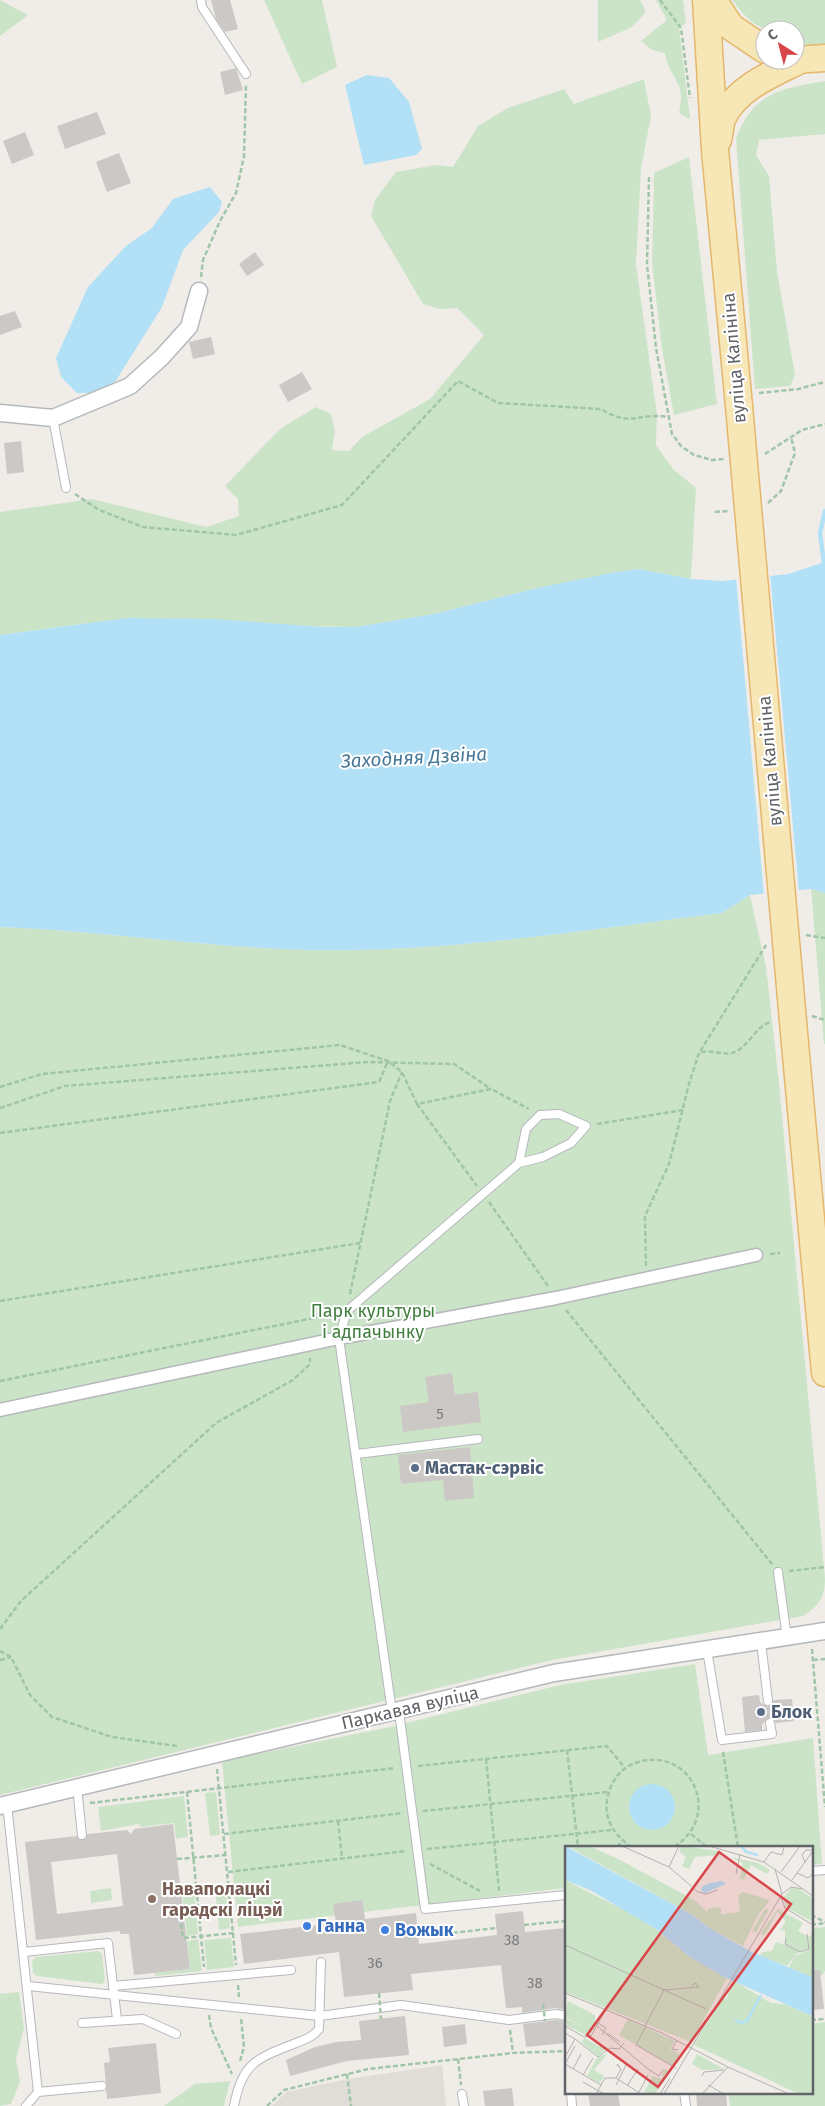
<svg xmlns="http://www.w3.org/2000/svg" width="825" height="2106" font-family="'Fira Sans',sans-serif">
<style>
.education{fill:#e0dcd7}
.green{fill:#cbe4c8}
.water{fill:#b1e0f7}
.pier{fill:#f0ede8}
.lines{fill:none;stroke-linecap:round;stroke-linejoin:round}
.stream{stroke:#b1e0f7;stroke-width:4.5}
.building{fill:#ccc8c5;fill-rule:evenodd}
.service-casing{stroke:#b5b8bb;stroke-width:10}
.pedestrian-casing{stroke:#b5b8bb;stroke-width:15}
.minor-casing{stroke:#b5b8bb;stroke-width:19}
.primary-casing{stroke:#e4b76d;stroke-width:29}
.path{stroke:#a1c5a8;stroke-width:2.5;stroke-dasharray:5 2.5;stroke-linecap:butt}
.service{stroke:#fff;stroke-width:8}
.pedestrian{stroke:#fff;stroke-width:12}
.minor{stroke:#fff;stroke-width:16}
.primary{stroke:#f7e6b6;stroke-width:26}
.primary-bridge-casing{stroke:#e4b76d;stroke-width:29;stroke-linecap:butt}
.path-bridge{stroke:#a1c5a8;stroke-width:2.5;stroke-dasharray:5 2.5;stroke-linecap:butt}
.primary-bridge{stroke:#f7e6b6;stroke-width:26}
.service-dot{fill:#5c6f8a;stroke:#fff;stroke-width:2}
.education-dot{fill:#8d6e63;stroke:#fff;stroke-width:2}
.shop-dot{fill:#3f7fe0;stroke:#fff;stroke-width:2}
.labels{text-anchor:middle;stroke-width:4;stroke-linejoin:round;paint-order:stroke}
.number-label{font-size:15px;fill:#7b7c7e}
.street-label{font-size:18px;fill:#606367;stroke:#fff}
.park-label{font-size:18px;fill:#417f3e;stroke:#fff}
.service-label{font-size:18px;font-weight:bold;fill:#4e5e75;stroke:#fff;text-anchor:start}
.education-label{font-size:18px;font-weight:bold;fill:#785e54;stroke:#fff;text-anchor:start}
.shop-label{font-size:18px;font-weight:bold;fill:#366cbe;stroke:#fff;text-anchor:start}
.water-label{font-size:19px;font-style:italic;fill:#477797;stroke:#fff}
.inset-river{fill:none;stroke:#b1e0f7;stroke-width:2.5}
.inset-road{fill:none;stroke:#b2b2b0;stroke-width:1}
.view{fill:#d94649;fill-opacity:0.15;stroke:#d94649;stroke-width:2.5}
.inset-edge{fill:none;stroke:#606367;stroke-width:2.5}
</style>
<rect width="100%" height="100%" fill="#f0ede8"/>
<path class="education" d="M442,2065L446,2106H272L286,2092L348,2079Z"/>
<g class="green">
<path d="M0,0L28,15L0,36Z"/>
<path d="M264,0H322L337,67L302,84Z"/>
<path d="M598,0H640L646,12L632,27L598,42Z"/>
<path d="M656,0H683L686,23L679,28L690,119L679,113C687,81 670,81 665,53L652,50L641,41L667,20Z"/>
<path d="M732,0H825V47L815,48L795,44V30C758,30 756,30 732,0Z"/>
<path d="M644,79L651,116L641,169L636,264L657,415L656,445L673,469L696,488L691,579L639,569L537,588L434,614L356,627L88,623L0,635V512L92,499L206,527L239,516L238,499L225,486L280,429L316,407L331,414L335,431L332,450L349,451L362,437L430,399L484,335L457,308L440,309L423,304L371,216L375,200L396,172L436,165L453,167L478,126L508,108L564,89L574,104Z"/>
<path d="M825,81V134L759,140L756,155L769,176L777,271L795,375L790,386L755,389L736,139C752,93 782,88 825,81Z"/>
<path d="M689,157L717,404L674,415L662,349L652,264L654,173Z"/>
<path d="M811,889L825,893V1044H824Z"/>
<path d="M750,895L766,967L779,1083L825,1578C825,1597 819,1606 803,1616L552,1660L0,1795V927C116,931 230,952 346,950C472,949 597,928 722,913Z"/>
<path d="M695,1664L708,1755L813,1738L822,1864L811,1865V1847H566V1888L238,1927L222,1761L390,1727L560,1685Z"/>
<path d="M216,1792L220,1835L210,1836L205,1793Z"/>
<path d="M184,1796L188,1837L176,1839L174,1823L140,1827L139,1824L101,1831L98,1807Z"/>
<path d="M225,1885L230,1928L219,1930L215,1886Z"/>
<path d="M111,1888L112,1900L91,1903L90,1891Z"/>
<path d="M194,1891L198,1934L187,1936L182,1892Z"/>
<path d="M825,1927V1971L821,1976L811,1977V1928Z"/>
<path d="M231,1938L234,1967L207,1970L204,1940Z"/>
<path d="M198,1939L202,1971L155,1976V1973L190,1969L187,1941Z"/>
<path d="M98,1951L102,1954L105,1980L102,1984L37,1976L33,1973L32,1961L36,1957Z"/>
<path d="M19,1992L24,2028L16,2059L20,2082L11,2104L0,2106V1994Z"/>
<path d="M825,2022V2106H730L728,2092H811V2024Z"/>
<path d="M230,2081L224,2106H164L195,2084Z"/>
</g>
<g class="water">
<path d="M367,75L389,78L409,102L422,149L416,155L364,165L345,85Z"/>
<path d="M210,187L222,202L219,212L183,250L162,307L115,382L91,393H77L61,377L56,358L88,287L126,246L152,228L173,199Z"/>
<path d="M825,562V893L811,889L750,895L722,913C598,928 472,949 346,950C230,952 116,931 0,927V635L127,618L215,619L323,627H356L434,614L537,588L616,572L639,569L691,579L722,581L788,574Z"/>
<circle cx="652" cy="1807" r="23"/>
</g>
<path class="pier" d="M770,573L799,892L764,896L736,577Z"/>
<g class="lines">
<path class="stream" d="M825,511L820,533L825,571"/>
</g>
<g class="building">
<path d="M211,0H230L238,29L225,32L216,19Z"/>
<path d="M236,68L243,90L225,95L220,72Z"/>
<path d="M97,112L106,134L65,149L57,126Z"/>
<path d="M25,132L34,155L12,164L3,141Z"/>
<path d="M119,153L131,183L107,192L96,162Z"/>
<path d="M255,252L264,265L247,276L239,264Z"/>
<path d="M15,311L22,327L0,335V316Z"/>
<path d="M211,337L215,354L193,359L189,342Z"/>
<path d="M302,372L312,389L288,402L279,385Z"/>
<path d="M21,441L24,472L7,474L4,443Z"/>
<path d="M452,1373L455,1395L478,1392L481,1422L403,1432L400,1406L429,1402L425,1377Z"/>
<path d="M470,1447L474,1498L445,1501L443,1480L401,1484L398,1455Z"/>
<path d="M759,1695L760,1702L768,1707L774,1700L792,1699L794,1721L776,1723L772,1718H769L762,1724V1730L745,1732L742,1697Z"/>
<path d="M173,1824L190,1969L134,1975L129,1934H120V1931L36,1940L25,1842L76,1836L83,1840L88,1834L127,1830L131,1834L134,1829ZM117,1854L123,1906L57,1914L51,1862Z"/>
<path d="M362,1900L365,1919L416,1913L419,1944L497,1935L495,1914L523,1911L525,1932L566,1928V2010L555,2008L522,2013V2007L506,2008L501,1965L411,1974L413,1990L344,1997L339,1952L244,1964L240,1934L336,1923L333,1904Z"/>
<path d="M811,1970H820L824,2009L811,2010Z"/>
<path d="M405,2016L409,2055L347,2061L290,2076L286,2060L315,2047L337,2042L361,2040L359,2021Z"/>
<path d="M556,2020L566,2021V2043L526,2047L523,2024Z"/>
<path d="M465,2024L467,2044L444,2047L442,2027Z"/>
<path d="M156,2043L161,2093L107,2099L104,2063L110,2062L108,2048Z"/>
<path d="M512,2088L514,2106H485L483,2091Z"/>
<path d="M588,2092H618L620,2106H590Z"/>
<path d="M696,2092H726L727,2106H697Z"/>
</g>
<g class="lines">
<defs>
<g id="service">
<path d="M201,0L202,7L246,74"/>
<path d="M53,418L66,488"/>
<path d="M357,1454L478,1439"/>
<path d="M778,1572L787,1638"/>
<path d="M761,1642L768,1701"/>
<path d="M707,1650L722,1740L772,1734L770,1723"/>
<path d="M399,1711L425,1909L566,1895"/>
<path d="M392,1712L339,1338L347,1311L519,1163L543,1157L571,1143L586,1126L559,1114L540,1115L526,1129L519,1163"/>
<path d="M77,1787L82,1835"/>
<path d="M7,1804L38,2092L26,2106"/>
<path d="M811,1871L825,1870"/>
<path d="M24,1952L108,1943L117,2019"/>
<path d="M28,1986L320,2016L401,2005L509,2020L556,2014L566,2016"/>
<path d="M113,1986L291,1970"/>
<path d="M82,2023L143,2019L176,2034"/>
<path d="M38,2092L102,2086"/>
<path d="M571,2092L572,2106"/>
<path d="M684,2092L686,2106"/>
<path d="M462,2094L464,2106"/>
<path d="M234,2106C242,2062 258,2058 296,2043C306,2039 313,2037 319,2029L321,1962"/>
</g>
<path id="pedestrian" d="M0,1410L339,1338L556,1298L756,1255"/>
<g id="minor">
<path d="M0,413L53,418L130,386L162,357L189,327L199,291"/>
<path d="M0,1806L554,1673L825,1631"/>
</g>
<g id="primary">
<path d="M706,0L715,150L739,406"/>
<path d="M713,0L731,27L765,50"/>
<path d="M795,60L825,58"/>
<path d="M718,140C720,133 720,123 723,117C737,88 772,74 798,61"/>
<path d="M795,1044L825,1373"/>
</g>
</defs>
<use href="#service" class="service-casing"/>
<use href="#pedestrian" class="pedestrian-casing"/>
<use href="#minor" class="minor-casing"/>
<use href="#primary" class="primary-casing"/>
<g class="path">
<path d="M660,0L681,28L690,98"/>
<path d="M649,177L647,264L656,348L672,434L681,446L694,455L712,460L724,459"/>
<path d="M201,277L203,260L220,221L236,193L244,156L246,84"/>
<path d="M759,393L798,389L825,382"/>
<path d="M765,454L802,430L825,424"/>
<path d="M75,494L99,510L143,527L236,535L342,505L458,381L498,403L601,409C631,428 639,412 668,417"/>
<path d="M768,503L781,491L795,453L791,437"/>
<path d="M715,512L728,511"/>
<path d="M806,935L825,938"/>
<path d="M812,1016L825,1020"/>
<path d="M701,1052C712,1050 723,1055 732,1053C749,1048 756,1024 772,1022"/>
<path d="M0,1087L42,1074L340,1045L388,1061L402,1072L417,1104L491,1089L529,1109"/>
<path d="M417,1104L477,1186"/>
<path d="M0,1108L65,1086L367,1062L454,1064L491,1089"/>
<path d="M597,1124L683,1110"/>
<path d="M0,1133L379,1082L388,1061"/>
<path d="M489,1202L548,1286"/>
<path d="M770,1254L780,1253"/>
<path d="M646,1266L645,1216L669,1164L689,1084L699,1053L766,945"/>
<path d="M350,1294L390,1101L402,1072"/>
<path d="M0,1301L360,1243"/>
<path d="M566,1310L772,1564"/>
<path d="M0,1381L334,1314"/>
<path d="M789,1571L825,1567"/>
<path d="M0,1629L21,1601L216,1423L293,1380L310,1364V1358"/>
<path d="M812,1649L825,1807"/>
<path d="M0,1651L11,1657L30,1695L52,1717L112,1737L177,1746"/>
<path d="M0,1660L11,1657"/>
<path d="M813,1660L825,1659"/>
<path d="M567,1750L578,1847"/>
<path d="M723,1752L738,1847"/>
<path d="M486,1759L499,1891"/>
<path d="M418,1766L607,1746L625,1768"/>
<path d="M217,1769L236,1965"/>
<path d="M187,1792L204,1967"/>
<path d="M90,1803L395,1768"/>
<path d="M423,1811L608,1792"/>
<path d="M338,1821L342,1858"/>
<path d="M224,1834L403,1813"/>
<path d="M691,1834L707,1847"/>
<path d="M617,1847L622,1841"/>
<path d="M632,1847C616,1837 604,1821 607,1801C609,1784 619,1769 635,1763C691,1744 724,1815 674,1847"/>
<path d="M427,1849L612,1830"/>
<path d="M177,1859L226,1855"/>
<path d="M430,1864L480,1891"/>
<path d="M228,1872L406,1851"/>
<path d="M811,1915L825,1922"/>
<path d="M181,1924L183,1938L234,1933"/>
<path d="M524,1925L566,1921"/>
<path d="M811,1925L825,1923"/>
<path d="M408,1938L496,1928"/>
<path d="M238,1985L239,1997"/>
<path d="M209,2015L211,2028L232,2074"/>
<path d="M811,2020L825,2019"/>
<path d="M510,2030L513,2053"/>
<path d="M458,2059L461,2085"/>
<path d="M240,2061L244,2047L241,2018"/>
<path d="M347,2074L351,2106"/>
<path d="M267,2106L284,2090L368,2069L513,2053L566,2051"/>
</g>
<use href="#service" class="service"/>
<use href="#pedestrian" class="pedestrian"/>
<use href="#minor" class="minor"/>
<use href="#primary" class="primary"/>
<defs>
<path id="primary-bridge" d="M739,406L795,1044"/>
</defs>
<use href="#primary-bridge" class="primary-bridge-casing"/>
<g class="path-bridge">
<path d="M379,1993L381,2019"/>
<path d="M543,2004L545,2021"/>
</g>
<use href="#primary-bridge" class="primary-bridge"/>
</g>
<g class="service-dot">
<circle cx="415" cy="1468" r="5"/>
<circle cx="761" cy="1712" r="5"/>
</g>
<circle class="education-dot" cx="152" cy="1899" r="5"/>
<g class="shop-dot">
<circle cx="307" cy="1926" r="5"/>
<circle cx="385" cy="1930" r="5"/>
</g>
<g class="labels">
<g class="number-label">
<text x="440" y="1419">5</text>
<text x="512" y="1945">38</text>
<text x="375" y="1968">36</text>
<text x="535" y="1988">38</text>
</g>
<g class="street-label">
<text transform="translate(734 358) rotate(-95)" y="6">вуліца Калініна</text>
<text transform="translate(770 761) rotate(-95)" y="6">вуліца Калініна</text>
<text transform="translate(410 1708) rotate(-13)" y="6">Паркавая вуліца</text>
</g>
<g class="park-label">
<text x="373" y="1317">Парк культуры<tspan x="373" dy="21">і адпачынку</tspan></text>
</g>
<g class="service-label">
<text x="425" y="1474">Мастак-сэрвіс</text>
<text x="771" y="1718">Блок</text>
</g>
<g class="education-label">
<text x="162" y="1895">Наваполацкі<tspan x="162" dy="21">гарадскі ліцэй</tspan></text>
</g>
<g class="shop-label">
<text x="317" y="1932">Ганна</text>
<text x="395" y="1936">Вожык</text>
</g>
<g class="water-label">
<text transform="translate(414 757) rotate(-3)" y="7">Заходняя Дзвіна</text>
</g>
</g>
<g transform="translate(565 1846)">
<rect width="248" height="248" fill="#f0ede8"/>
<path d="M2,0H25L57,15L131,55L142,66L143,63L152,61L156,62V68L175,66L173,49L178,46L205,54L193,69L178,100L146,83L126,68ZM116,0L154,5L156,9L130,11L124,23L117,20L121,11L114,5ZM165,11L193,17L205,24L202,28L186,19L179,33H175L178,17ZM0,34L63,66L91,83L125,111L163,131L126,196L0,146ZM226,42L234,43L247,52V75L222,62L218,52ZM200,63H204L191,87L187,85ZM213,63L238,77L233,85L242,90L244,102L232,107L222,120L195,110L197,106L207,105L211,96L220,99V84H215L221,75L212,66L200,89L195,88ZM247,88V131L224,121L230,110L244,104L243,91ZM169,135L206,157L219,158L247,170V247H232L129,199L157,152L161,153ZM3,155L30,169V180L23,190L0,179V172L24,183L0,171ZM63,173L110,195L105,203L115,208L108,220L54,189ZM20,192L33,200L43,201L33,210L16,196ZM43,207L29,224L39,230L35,237L22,230L32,212ZM132,208L159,223L137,224L127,218ZM98,222L105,226L100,229L91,247L78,248L88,230L97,233Z" fill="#cbe4c8"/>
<path d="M0,0L126,68L146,83L187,106L247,131V170L159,131L125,111L91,83L25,44L0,34ZM157,35L161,38L140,47L136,45L137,41L144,37Z" fill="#b1e0f7"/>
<path class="inset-river" d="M176,0L181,6L193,9M170,174L176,177L182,175L196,149"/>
<path class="inset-road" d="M57,0L104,21L133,46L141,48L153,44M144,0L199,16L248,50M199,16L206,6L217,9L219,1M240,16L237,9L241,4H248M104,21L114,0M210,23L217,48M216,26L235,0M232,27L243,32L248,28M171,28L175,8M227,34L248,5M216,51L220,62L248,79M221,92L220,98L235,106L244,103L242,88M0,99L141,163M0,147L97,187L163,221L224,248M33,177L41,182L37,189M0,180L19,191L26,190L41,163M32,180L83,223L94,230L97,225M80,180L99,144L134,141L131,137L126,140M81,180L71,199L111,222M0,187L10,193L0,211M42,187L55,196M10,193L33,211L45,202L54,203L59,197M112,194L107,203L113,204M10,200L0,218L36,239M8,223L16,208M18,229L28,212M137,230L139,226L159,224M51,232L56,223L52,218L54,221M18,236L39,248M51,239L62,217M143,239L159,248M62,240L73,223M31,248L40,232H51L73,246M73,248L83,229M95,248L105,232M99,248L217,48L226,41L238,43M137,248L163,221"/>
<path class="view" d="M154,6L226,58L93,241L22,189Z"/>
<rect width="248" height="248" class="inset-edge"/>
</g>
<g transform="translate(780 45) rotate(324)"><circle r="24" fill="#ffffff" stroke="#bfc1c2"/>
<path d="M0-4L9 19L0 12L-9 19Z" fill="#d94649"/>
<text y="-8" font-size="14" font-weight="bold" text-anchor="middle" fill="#606367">С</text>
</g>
</svg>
